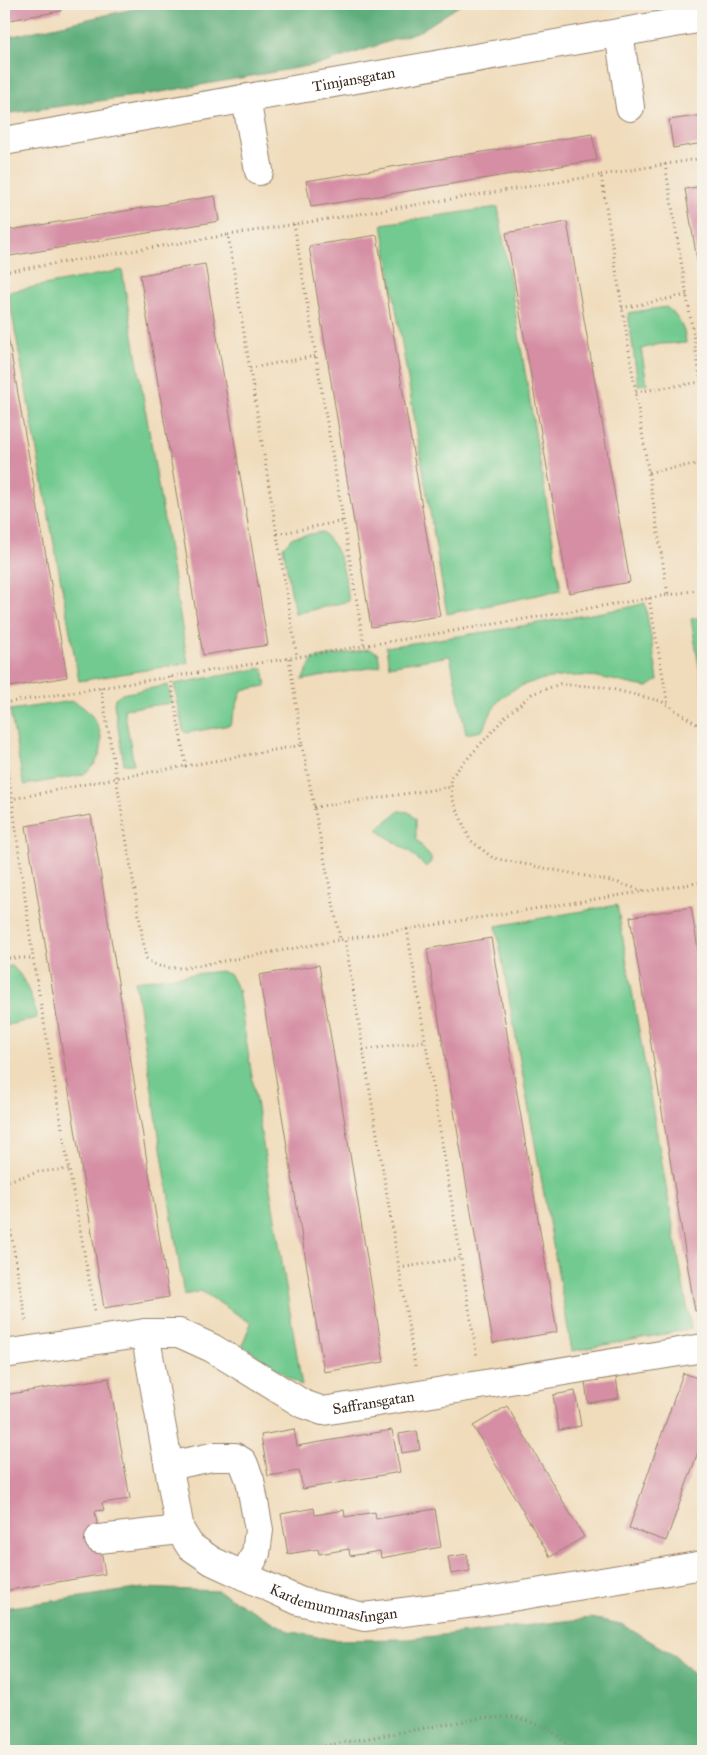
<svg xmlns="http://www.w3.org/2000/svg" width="707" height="1755" font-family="'IM FELL Great Primer',serif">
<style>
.green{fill:#72ca90;stroke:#567a57}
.forest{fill:#5dae7a;stroke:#4c6c4c}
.building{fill:#d58ea4}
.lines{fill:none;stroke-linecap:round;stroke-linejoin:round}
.minor-casing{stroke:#96836c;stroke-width:30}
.path{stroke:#96836c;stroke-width:3;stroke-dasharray:1 4;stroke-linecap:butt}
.minor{stroke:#fff;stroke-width:28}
.labels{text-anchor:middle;stroke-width:4.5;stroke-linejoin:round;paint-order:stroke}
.street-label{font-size:15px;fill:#3b2a1e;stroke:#f7f3e8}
</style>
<rect width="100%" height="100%" fill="#f7f3e8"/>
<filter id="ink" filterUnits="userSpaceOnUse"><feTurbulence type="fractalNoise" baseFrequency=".02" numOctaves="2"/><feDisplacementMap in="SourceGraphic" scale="10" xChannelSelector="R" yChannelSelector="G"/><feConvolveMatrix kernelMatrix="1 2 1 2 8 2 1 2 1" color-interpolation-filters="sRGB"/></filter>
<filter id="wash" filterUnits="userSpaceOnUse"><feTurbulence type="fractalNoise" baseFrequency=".0096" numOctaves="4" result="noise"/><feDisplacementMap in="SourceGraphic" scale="20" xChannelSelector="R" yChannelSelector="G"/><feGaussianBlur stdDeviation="1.12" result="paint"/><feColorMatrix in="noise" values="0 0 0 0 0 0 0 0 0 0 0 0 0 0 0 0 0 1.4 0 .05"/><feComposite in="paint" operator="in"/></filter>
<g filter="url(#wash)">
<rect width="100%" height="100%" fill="#f0dcbb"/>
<g class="green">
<path d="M498,207L561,590L447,614L382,224Z"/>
<path d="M122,270L188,663L79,681L8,292Z"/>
<path d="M666,307C677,314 686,330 686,343L660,344L641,349L647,384L638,385L628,313Z"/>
<path d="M322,532C344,552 344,575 349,601L295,614L283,547L293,537Z"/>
<path d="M645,603L658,680L648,687C628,685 608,677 587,676C559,675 515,680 497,703C491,711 487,722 482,731L466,734L450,656L389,666L386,647L492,631L626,608Z"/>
<path d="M703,617V690L691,619Z"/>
<path d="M369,649L378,653L380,666L302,680L313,659Z"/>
<path d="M263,668L266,686L242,690L230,725L186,733L183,730L174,684Z"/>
<path d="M168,685L172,703L124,709L134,764H124L114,704L115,698L122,694Z"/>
<path d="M73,701C103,715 114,756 82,775L25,785L23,782L10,710Z"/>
<path d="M399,811L409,812L416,819V839L431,858V862L426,867L410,852L378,831L379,827Z"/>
<path d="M617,905L691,1329L572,1351L496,926Z"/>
<path d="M11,966C24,973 34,1003 37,1018L4,1026V967Z"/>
<path d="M221,971L230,975L238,990L302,1386L242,1345L251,1323L201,1291L184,1295L135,981Z"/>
</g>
<g class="forest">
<path d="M155,4H462L420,31L325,63L150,94L4,114V38Z"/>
<path d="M143,1588L218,1591L289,1631L333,1640L408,1639L591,1618L621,1624L677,1657L703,1685V1751H4V1608Z"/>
</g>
<g id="blocks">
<g class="building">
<path d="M4,4H60L61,11L4,21Z"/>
<path d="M703,115V143L673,148L669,120Z"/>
<path d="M592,134L597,160L311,207L306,181Z"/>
<path d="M703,186V289H702L685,189Z"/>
<path d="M215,196L219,221L4,257V231Z"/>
<path d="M567,222L630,582L569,593L506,233Z"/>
<path d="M377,235L440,616L371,627L309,246Z"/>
<path d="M205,264L268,645L203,655L140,275Z"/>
<path d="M4,313L67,677L4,688Z"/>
<path d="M91,815L169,1297L104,1308L26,826Z"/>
<path d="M691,907L703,979V1310L695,1311L630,917Z"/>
<path d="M491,938L557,1332L493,1343L427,949Z"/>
<path d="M319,965L384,1362L324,1372L259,975Z"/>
<path d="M683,1373L703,1380V1438L666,1541L629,1528Z"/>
<path d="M616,1377L619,1398L588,1403L585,1382Z"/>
<path d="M109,1378L130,1499L102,1503L104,1510L95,1511L105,1574L4,1591V1395Z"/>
<path d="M575,1391L581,1426L559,1430L553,1395Z"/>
<path d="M507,1406L584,1537L550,1557L473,1426Z"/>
<path d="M294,1429L297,1446L392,1430L400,1472L303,1489L299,1471L268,1476L261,1435Z"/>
<path d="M417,1431L420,1450L402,1453L399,1434Z"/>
<path d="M314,1508L315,1515L344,1510L345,1517L375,1512L376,1519L435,1509L441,1547L381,1558L380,1551L350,1556L349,1549L319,1554L318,1549L288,1554L281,1514Z"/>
<path d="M467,1554L470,1571L451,1574L448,1557Z"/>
</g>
</g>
</g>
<g filter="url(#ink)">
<use href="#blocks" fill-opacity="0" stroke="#96836c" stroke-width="1"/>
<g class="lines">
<defs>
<g id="minor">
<path d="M619,33L630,107"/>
<path d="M246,99L259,171"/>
<path id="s1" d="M4,141L703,18"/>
<path id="s2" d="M145,1333L180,1530L190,1546L212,1561L299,1601L364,1617L482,1602L703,1565"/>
<path id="s3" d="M4,1354L145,1333H179L212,1348L303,1404L323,1411L703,1348"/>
<path d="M169,1466L212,1457H235L243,1462L250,1480L259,1530L256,1553L244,1576"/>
<path d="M99,1539L180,1530"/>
</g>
</defs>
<use href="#minor" class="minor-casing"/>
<g class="path">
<path d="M665,164L703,394"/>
<path d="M601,175L703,158"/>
<path d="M294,224L364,645"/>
<path d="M228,235L601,175L668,595L297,657"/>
<path d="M4,272L228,235L297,657L4,703"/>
<path d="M622,308L687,295"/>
<path d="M250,368L316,356"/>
<path d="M636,392L701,382"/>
<path d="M649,472L703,463"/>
<path d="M277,534L343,521"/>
<path d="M668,595L703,589"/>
<path d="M649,598L668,705"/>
<path d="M170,677L186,766L302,745L289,658"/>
<path d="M101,687L146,958C157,969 170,968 185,968L345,939"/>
<path d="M302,745L340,939"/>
<path d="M4,753L12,799L116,778L186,766"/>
<path d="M4,800L12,799L33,958L69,1169L95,1312"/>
<path d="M314,807L452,787"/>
<path d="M643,891L616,882L493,858L470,840L452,798L451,777L506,716L532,694L560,684L603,687L661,701L703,728"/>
<path d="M407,929L477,1357"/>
<path d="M4,958H33"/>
<path d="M363,1050L425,1041"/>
<path d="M4,1182L38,1172L69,1169"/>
<path d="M4,1191L26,1322"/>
<path d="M399,1268L461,1258"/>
<path d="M415,1366L345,939L703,882"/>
<path d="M295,1751L482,1718L515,1717L548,1728L575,1751"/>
</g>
<use href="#minor" class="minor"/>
</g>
</g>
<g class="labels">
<g class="street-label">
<text dy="5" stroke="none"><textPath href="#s1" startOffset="355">Timjansgatan</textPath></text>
<text dy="5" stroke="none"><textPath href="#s3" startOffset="392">Saffransgatan</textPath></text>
<text dy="5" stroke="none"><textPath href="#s2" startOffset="376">Kardemummaslingan</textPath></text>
</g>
</g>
<rect width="707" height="1755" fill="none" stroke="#f7f3e8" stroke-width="20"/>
</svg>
